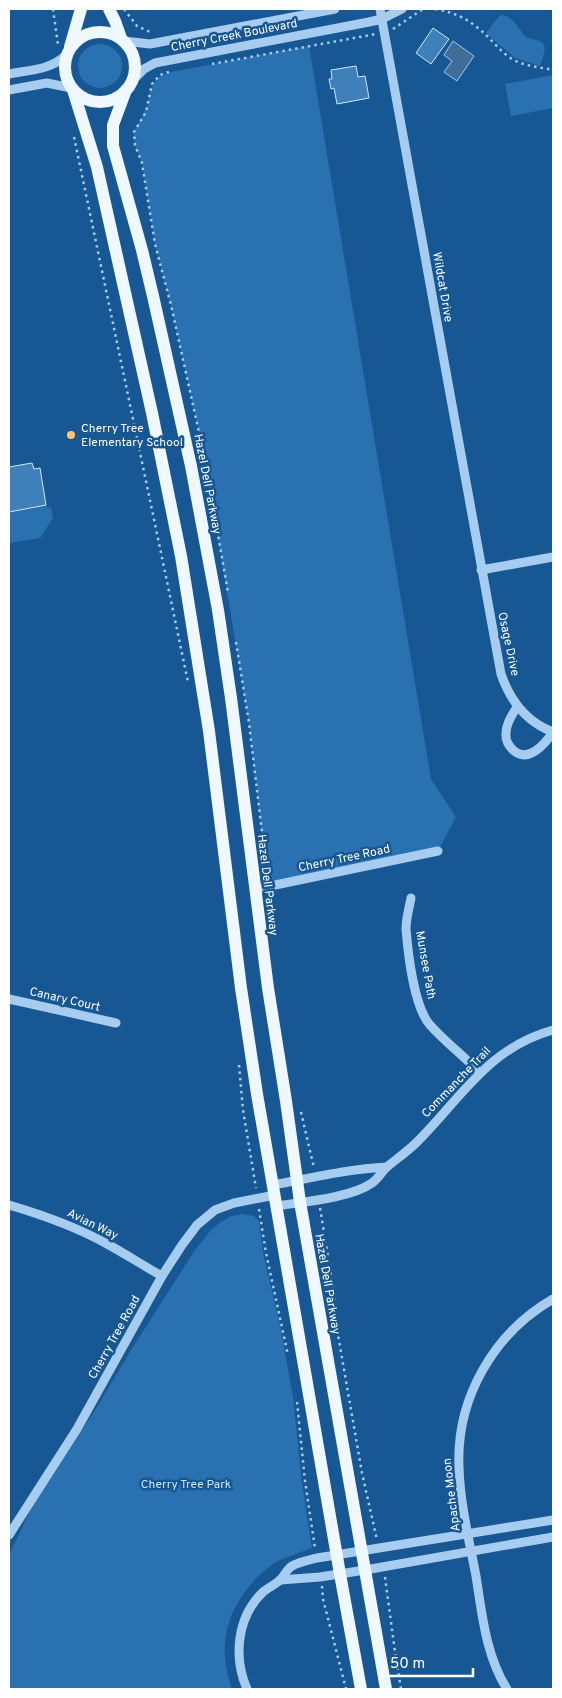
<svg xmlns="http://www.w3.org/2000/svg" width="562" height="1698" font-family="Overpass,sans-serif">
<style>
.green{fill:#2971b1}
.water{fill:#406d98;stroke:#98caf3}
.building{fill:#3f80ba;stroke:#cde6fc}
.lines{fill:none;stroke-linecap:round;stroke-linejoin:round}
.path{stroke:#a6cdf0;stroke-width:2.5;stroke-dasharray:2.5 4;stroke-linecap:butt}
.minor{stroke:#a6cdf0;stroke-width:9}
.major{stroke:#eff7ff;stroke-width:12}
.poi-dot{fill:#ffc765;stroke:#175793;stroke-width:2}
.labels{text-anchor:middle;stroke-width:5;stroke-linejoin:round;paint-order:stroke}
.street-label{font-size:12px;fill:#fff;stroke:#175793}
.poi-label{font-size:12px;fill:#fff;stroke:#175793;text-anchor:start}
.park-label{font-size:12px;fill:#cde6fc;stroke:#175793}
</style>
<rect width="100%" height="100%" fill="#175793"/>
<g class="green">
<path d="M500,15C513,15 518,28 525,36C529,39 533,39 537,40C550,44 543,57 540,66L515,58L486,33Z"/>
<circle cx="100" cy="66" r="22"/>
<path d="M309,46L431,779L456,817L438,851L268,886L249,723L204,455L171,305L155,244L142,163L135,145L134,132L148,104L150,91L157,78L171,72Z"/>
<path d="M553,75V108L511,116L505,84Z"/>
<path d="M15,505L16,511L46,505L47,508L51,507L53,518L40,538L9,543V506Z"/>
<path d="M243,1214L254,1216L259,1221L264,1257L280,1325L293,1397L302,1483L312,1548C299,1553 284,1557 273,1564C263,1571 255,1579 248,1588C223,1620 219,1651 232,1689H9V1555L31,1509L97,1407L131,1350L195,1250L210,1231L221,1222L231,1216Z"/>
</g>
<path class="water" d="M453,41L474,56L457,81L444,72L452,61L444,55Z"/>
<g class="building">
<path d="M433,28L449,39L431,64L416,53Z"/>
<path d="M356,66L358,77L365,76L369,98L337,104L334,88L331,89L329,79H332L331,70Z"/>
<path d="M32,463L34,469L40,468L46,505L9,512V467Z"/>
</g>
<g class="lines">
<g class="path">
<path d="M53,9L58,45"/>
<path d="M124,9L137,26L150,32"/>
<path d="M435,9C458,13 472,21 489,38C495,44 501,51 509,57C521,66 539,67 553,70"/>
<path d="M393,29L423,9"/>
<path d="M212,64L376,34"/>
<path d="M169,72L160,75L152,84L146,112L134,132L135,145L142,163L155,244L171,305L204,455L228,592"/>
<path d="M74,137L188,682"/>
<path d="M236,642L249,723L262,832"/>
<path d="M239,1065L243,1110L256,1188"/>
<path d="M301,1112L314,1168"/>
<path d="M320,1208L333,1287L337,1329L362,1473L377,1540"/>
<path d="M259,1209L266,1253L288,1355"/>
<path d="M297,1402L305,1481L315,1548"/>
<path d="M385,1577L395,1652L401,1689"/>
<path d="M322,1586L323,1599L346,1689"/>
</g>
<g class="minor">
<path d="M380,9L501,674C510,700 526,722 553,732"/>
<path d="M124,41L150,44L335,9"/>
<path d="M9,74C29,70 51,70 66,55"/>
<path d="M132,81L144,69L155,63L369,22L382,19L402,9"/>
<path d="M9,90L47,83L71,88"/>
<path d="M481,570L553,557"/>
<path d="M517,707C512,715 505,725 506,736C506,741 509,746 513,750C528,764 545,744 553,732"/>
<path d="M256,889L438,851"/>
<path d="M411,898C409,909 406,918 406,929C408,953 414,1007 430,1025C445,1042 464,1056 480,1073"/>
<path d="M9,999L116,1023"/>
<path d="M273,1185C311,1178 348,1169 387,1167"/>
<path d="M9,1205C43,1215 77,1227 109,1245C127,1255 144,1266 162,1276"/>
<path d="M276,1206C302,1202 351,1198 372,1183C378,1179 382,1171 388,1166C398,1158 408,1151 417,1142C462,1097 488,1048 553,1030"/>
<path d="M9,1535L77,1429L162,1276L182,1245L197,1225L215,1210L234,1203L275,1195"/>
<path d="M280,1580L320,1577L365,1570L553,1537"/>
<path d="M247,1689C233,1657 237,1617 263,1592C268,1588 274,1585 279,1581C284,1577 286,1570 292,1566C299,1562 309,1560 317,1558L553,1520"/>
<path d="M507,1689C486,1656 482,1614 476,1576C469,1540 460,1503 459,1467C456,1398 494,1333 553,1299"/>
</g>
<g class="major">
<path d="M109,9L115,21L121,38"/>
<circle cx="100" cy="67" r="35"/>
<path d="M70,47L81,9"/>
<path d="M73,90L97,167L152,413L181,556L209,731L241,988L257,1094L340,1574L361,1689"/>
<path d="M126,90L113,125V146L142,250L153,296L191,466L218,610L231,698L268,988L286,1101L300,1202L386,1689"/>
</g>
</g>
<circle class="poi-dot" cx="71" cy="435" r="5"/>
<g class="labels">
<g class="street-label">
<text transform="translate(234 35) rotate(-11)" y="4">Cherry Creek Boulevard</text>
<text transform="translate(443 287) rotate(80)" y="4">Wildcat Drive</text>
<text transform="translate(208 484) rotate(79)" y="4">Hazel Dell Parkway</text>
<text transform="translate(509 644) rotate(78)" y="4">Osage Drive</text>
<text transform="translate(344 858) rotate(-12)" y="4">Cherry Tree Road</text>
<text transform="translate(268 885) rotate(83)" y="4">Hazel Dell Parkway</text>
<text transform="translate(426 965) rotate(80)" y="4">Munsee Path</text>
<text transform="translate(65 999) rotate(13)" y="4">Canary Court</text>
<text transform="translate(456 1082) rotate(-46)" y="4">Commanche Trail</text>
<text transform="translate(93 1224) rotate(26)" y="4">Avian Way</text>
<text transform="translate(328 1284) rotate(80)" y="4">Hazel Dell Parkway</text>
<text transform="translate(114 1337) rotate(-61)" y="4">Cherry Tree Road</text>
<text transform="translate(451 1495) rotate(-97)" y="4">Apache Moon</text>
</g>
<g class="poi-label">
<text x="81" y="432">Cherry Tree<tspan x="81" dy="14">Elementary School</tspan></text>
</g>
<g class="park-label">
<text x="186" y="1488">Cherry Tree Park</text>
</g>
</g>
<rect width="562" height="1698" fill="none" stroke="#ffffff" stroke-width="20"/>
<path d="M382 1668v8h91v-8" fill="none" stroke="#ffffff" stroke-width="2.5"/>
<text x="390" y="1668" font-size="15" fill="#ffffff" stroke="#175793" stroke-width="4" paint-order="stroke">50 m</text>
</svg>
